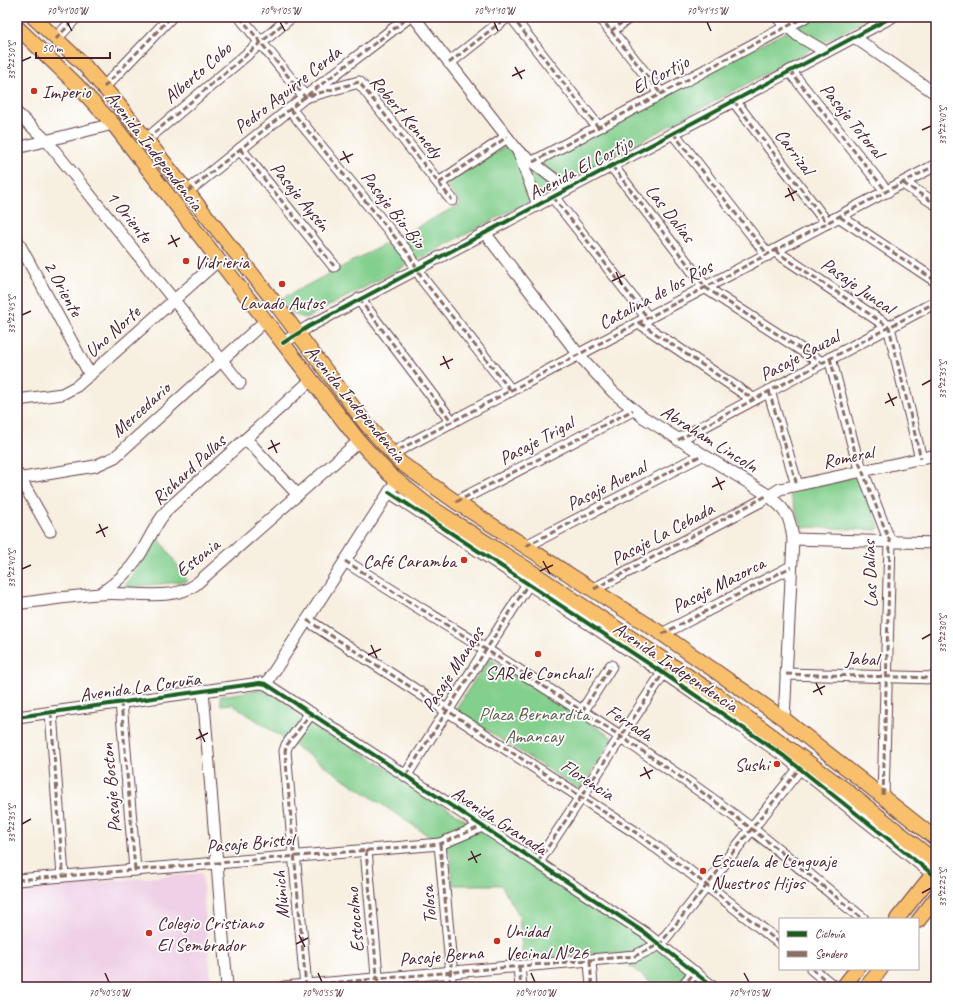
<svg xmlns="http://www.w3.org/2000/svg" width="953" height="1004" font-family="Caveat,sans-serif">
<style>
.built{fill:#efd0e6}
.green{fill:#83cf8d;stroke:#66775c}
.lines{fill:none;stroke-linecap:round;stroke-linejoin:round}
.minor-casing{stroke:#643e46;stroke-width:13}
.major-casing{stroke:#643e46;stroke-width:16}
.minor{stroke:#fff;stroke-width:11}
.major{stroke:#f8bf6c;stroke-width:14}
.quiet{stroke:#8d6e63;stroke-width:3;stroke-dasharray:6 3;stroke-linecap:butt}
.cycleway-casing{stroke:#fff;stroke-width:6}
.cycleway{stroke:#1b5e20;stroke-width:4}
.ticks{fill:none;stroke:#4a1f2b;stroke-width:1.5}
.poi-dot{fill:#c8321e;stroke:#fff;stroke-width:1.5}
.labels{text-anchor:middle;stroke-width:3.5;stroke-linejoin:round;paint-order:stroke}
.street-label{font-size:19px;fill:#4a1f2b;stroke:#fff}
.poi-label{font-size:19px;fill:#4a1f2b;stroke:#fff;text-anchor:start}
.park-label{font-size:19px;fill:#5e5d4d;stroke:#fff}
.neatline{fill:none;stroke:#4a1f2b;stroke-width:1.5}
.ticks-label{font-size:10px;text-anchor:middle;fill:#4a1f2b}
</style>
<rect width="100%" height="100%" fill="#fff"/>
<filter id="ink" filterUnits="userSpaceOnUse"><feTurbulence type="fractalNoise" baseFrequency=".025" numOctaves="2"/><feDisplacementMap in="SourceGraphic" scale="8" xChannelSelector="R" yChannelSelector="G"/><feConvolveMatrix kernelMatrix="1 2 1 2 8 2 1 2 1" color-interpolation-filters="sRGB"/></filter>
<filter id="wash" filterUnits="userSpaceOnUse"><feTurbulence type="fractalNoise" baseFrequency=".012" numOctaves="4" result="noise"/><feDisplacementMap in="SourceGraphic" scale="16" xChannelSelector="R" yChannelSelector="G"/><feGaussianBlur stdDeviation="0.9" result="paint"/><feColorMatrix in="noise" values="0 0 0 0 0 0 0 0 0 0 0 0 0 0 0 0 0 1.4 0 .05"/><feComposite in="paint" operator="in"/></filter>
<g filter="url(#wash)">
<rect width="100%" height="100%" fill="#f7efe0"/>
<path class="built" d="M202,873L211,983L161,987H17V889Z"/>
<g class="green">
<path d="M815,17H871L558,186L306,318C293,317 288,308 281,299L461,204L445,184L507,145L522,167Z"/>
<path d="M862,476L879,528L877,530L802,527L790,495L793,490Z"/>
<path d="M158,537L188,581L123,588Z"/>
<path d="M489,658L613,738L580,790L455,710Z"/>
<path d="M265,689L649,940L707,987H656L613,952L523,961L519,915L501,885H452L450,852L423,832L232,704L221,705L220,696Z"/>
</g>
</g>
<g filter="url(#ink)">
<g class="lines">
<defs>
<g id="minor">
<path d="M240,17L305,97L359,82L452,200"/>
<path d="M414,17L518,151L567,189"/>
<path d="M512,17L598,127"/>
<path d="M600,17L661,94"/>
<path d="M777,17L797,35L826,52"/>
<path d="M611,31L629,17"/>
<path d="M854,37L936,94"/>
<path d="M56,39L76,17"/>
<path d="M449,63L507,17"/>
<path d="M790,71L887,192"/>
<path d="M104,87L171,17"/>
<path d="M734,101L827,223"/>
<path d="M290,109L408,253L424,281L511,391"/>
<path d="M17,113L47,141L240,383"/>
<path d="M673,133L768,255"/>
<path d="M147,139L291,17"/>
<path d="M17,148L113,124"/>
<path d="M240,149L334,266"/>
<path d="M518,151L538,205"/>
<path d="M533,162L805,17"/>
<path d="M612,166L706,288L822,363"/>
<path d="M439,183L507,137"/>
<path d="M903,183L936,204"/>
<path d="M188,191L305,97L409,17"/>
<path d="M553,197L648,318"/>
<path d="M840,217L936,281"/>
<path d="M485,233L579,355L613,392L643,417L768,495L781,507L788,517L791,527L793,539L784,719"/>
<path d="M17,240L90,375"/>
<path d="M775,251L889,327L921,459"/>
<path d="M359,299L452,422"/>
<path d="M640,323L753,399"/>
<path d="M283,343L308,327L892,17"/>
<path d="M830,358L855,452L890,542L883,798"/>
<path d="M769,391L797,485"/>
<path d="M17,400L62,394L77,386L218,261"/>
<path d="M246,439L298,495"/>
<path d="M678,440L936,302"/>
<path d="M391,454L936,165"/>
<path d="M17,473L50,531"/>
<path d="M17,479L95,466L115,457L265,321"/>
<path d="M389,492L663,673L784,756L936,877"/>
<path d="M456,502L633,410"/>
<path d="M793,539L936,543"/>
<path d="M526,546L702,455"/>
<path d="M345,561C463,636 584,709 699,790C756,830 809,875 863,919"/>
<path d="M594,589L761,501L780,489L936,455"/>
<path d="M101,593C116,583 129,571 139,556C149,540 156,522 169,508L311,380"/>
<path d="M17,604C44,600 72,596 99,594C127,591 172,602 195,585L359,441"/>
<path d="M307,620L638,834L686,869L780,943"/>
<path d="M662,634L791,567"/>
<path d="M786,674L936,678"/>
<path d="M266,684L393,486"/>
<path d="M203,691L227,987"/>
<path d="M121,702L135,870"/>
<path d="M51,712L63,876"/>
<path d="M582,712L611,666"/>
<path d="M17,717L260,683L266,684L645,933L713,987"/>
<path d="M406,775L528,584"/>
<path d="M440,844L451,965L449,987"/>
<path d="M366,850L378,987"/>
<path d="M538,862L667,667"/>
<path d="M17,880L440,844L482,826"/>
<path d="M590,961L592,987"/>
<path d="M519,967L521,987"/>
<path d="M812,969L834,987"/>
<path d="M284,987L635,956L660,944L800,768"/>
<path d="M306,987L285,751L287,745L311,713"/>
<path d="M682,987L695,972"/>
</g>
<g id="major">
<path d="M33,17L83,64L119,105L272,299L366,424L401,463L456,502L662,634L784,719L936,839"/>
<path d="M17,27L76,84L113,124L359,441L389,474L429,506L532,572L715,694L846,790L936,862"/>
<path d="M897,919L936,870"/>
<path d="M918,921L936,898"/>
<path d="M843,987L857,969"/>
<path d="M866,987L881,969"/>
</g>
</defs>
<use href="#minor" class="minor-casing"/>
<use href="#major" class="major-casing"/>
<use href="#minor" class="minor"/>
<use href="#major" class="major"/>
<g class="quiet">
<path d="M240,17L305,97L359,82L452,200"/>
<path d="M512,17L598,127"/>
<path d="M600,17L661,94"/>
<path d="M611,31L629,17"/>
<path d="M56,39L76,17"/>
<path d="M449,63L507,17"/>
<path d="M790,71L887,192"/>
<path d="M104,87L171,17"/>
<path d="M734,101L827,223"/>
<path d="M290,109L408,253L424,281L511,391"/>
<path d="M673,133L768,255"/>
<path d="M147,139L291,17"/>
<path d="M240,149L334,266"/>
<path d="M533,162L805,17"/>
<path d="M612,166L706,288L822,363"/>
<path d="M439,183L507,137"/>
<path d="M903,183L936,204"/>
<path d="M188,191L305,97L409,17"/>
<path d="M553,197L648,318"/>
<path d="M840,217L936,281"/>
<path d="M775,251L889,327L921,459"/>
<path d="M359,299L452,422"/>
<path d="M640,323L753,399"/>
<path d="M830,358L855,452L890,542L883,798"/>
<path d="M769,391L797,485"/>
<path d="M678,440L936,302"/>
<path d="M391,454L936,165"/>
<path d="M456,502L633,410"/>
<path d="M526,546L702,455"/>
<path d="M345,561C463,636 584,709 699,790C756,830 809,875 863,919"/>
<path d="M594,589L768,495"/>
<path d="M307,620L638,834L686,869L780,943"/>
<path d="M662,634L791,567"/>
<path d="M786,674L936,678"/>
<path d="M121,702L135,870"/>
<path d="M51,712L63,876"/>
<path d="M582,712L611,666"/>
<path d="M406,775L528,584"/>
<path d="M440,844L451,965L449,987"/>
<path d="M366,850L378,987"/>
<path d="M538,862L670,663"/>
<path d="M17,880L440,844L482,826"/>
<path d="M590,961L592,987"/>
<path d="M519,967L521,987"/>
<path d="M812,969L834,987"/>
<path d="M284,987L635,956L660,944L800,768"/>
<path d="M306,987L285,751L287,745L311,713"/>
<path d="M682,987L695,972"/>
</g>
<defs>
<g id="cycleway">
<path d="M283,343L308,327L892,17"/>
<path d="M389,492L663,673L784,756L936,877"/>
<path d="M17,717L260,683L266,684L645,933L713,987"/>
</g>
</defs>
<use href="#cycleway" class="cycleway-casing"/>
<use href="#cycleway" class="cycleway"/>
</g>
</g>
<path class="ticks" d="M67,22L72,31M280,22L285,31M494,22L498,31M707,22L711,31M22,61L31,57M515,67L522,79M512,76L525,70M922,130L931,126M343,151L349,163M340,160L353,154M788,188L794,201M785,197L797,191M171,235L177,247M168,244L180,238M616,272L622,285M612,281L625,275M22,315L31,311M443,356L449,369M440,365L453,359M922,385L931,380M888,393L894,406M885,403L897,397M271,440L277,453M268,449L280,443M716,477L722,490M712,487L725,481M99,524L105,537M96,533L108,527M543,561L550,574M22,569L31,565M540,571L553,565M922,639L931,634M371,645L377,658M368,655L381,649M816,683L822,695M813,692L825,686M199,729L205,742M196,739L208,733M644,767L650,779M640,776L653,770M22,824L31,819M471,851L477,863M468,860L481,854M922,893L931,888M299,935L305,947M296,944L308,938M105,973L109,982M318,973L322,982M531,973L535,982M744,973L749,982"/>
<g class="poi-dot">
<circle cx="34" cy="91" r="4"/>
<circle cx="186" cy="261" r="4"/>
<circle cx="282" cy="284" r="4"/>
<circle cx="464" cy="560" r="4"/>
<circle cx="538" cy="654" r="4"/>
<circle cx="777" cy="764" r="4"/>
<circle cx="703" cy="871" r="4"/>
<circle cx="149" cy="933" r="4"/>
<circle cx="497" cy="941" r="4"/>
</g>
<g class="labels">
<g class="street-label">
<text transform="translate(197 72) rotate(-41)" y="7">Alberto Cobo</text>
<text transform="translate(660 74) rotate(-28)" y="7">El Cortijo</text>
<text transform="translate(287 89) rotate(-38)" y="7">Pedro Aguirre Cerda</text>
<text transform="translate(407 116) rotate(50)" y="7">Robert Kennedy</text>
<text transform="translate(853 120) rotate(51)" y="7">Pasaje Totoral</text>
<text transform="translate(155 150) rotate(52)" y="7">Avenida Independencia</text>
<text transform="translate(795 151) rotate(53)" y="7">Carrizal</text>
<text transform="translate(580 167) rotate(-28)" y="7">Avenida El Cortijo</text>
<text transform="translate(301 196) rotate(51)" y="7">Pasaje Aysén</text>
<text transform="translate(394 209) rotate(52)" y="7">Pasaje Bio-Bio</text>
<text transform="translate(671 213) rotate(52)" y="7">Las Dalias</text>
<text transform="translate(130 216) rotate(51)" y="7">1 Oriente</text>
<text transform="translate(858 285) rotate(35)" y="7">Pasaje Juncal</text>
<text transform="translate(64 288) rotate(61)" y="7">2 Oriente</text>
<text transform="translate(655 294) rotate(-28)" y="7">Catalina de los Ríos</text>
<text transform="translate(112 331) rotate(-42)" y="7">Uno Norte</text>
<text transform="translate(799 355) rotate(-28)" y="7">Pasaje Sauzal</text>
<text transform="translate(356 403) rotate(50)" y="7">Avenida Independencia</text>
<text transform="translate(140 409) rotate(-42)" y="7">Mercedario</text>
<text transform="translate(710 438) rotate(32)" y="7">Abraham Lincoln</text>
<text transform="translate(536 440) rotate(-28)" y="7">Pasaje Trigal</text>
<text transform="translate(848 456) rotate(-12)" y="7">Romeral</text>
<text transform="translate(188 469) rotate(-43)" y="7">Richard Pallas</text>
<text transform="translate(606 485) rotate(-27)" y="7">Pasaje Avenal</text>
<text transform="translate(662 533) rotate(-28)" y="7">Pasaje La Cebada</text>
<text transform="translate(197 557) rotate(-38)" y="7">Estonia</text>
<text transform="translate(869 574) rotate(-92)" y="7">Las Dalias</text>
<text transform="translate(718 584) rotate(-27)" y="7">Pasaje Mazorca</text>
<text transform="translate(862 658) rotate(2)" y="7">Jabal</text>
<text transform="translate(676 666) rotate(34)" y="7">Avenida Independencia</text>
<text transform="translate(452 669) rotate(-57)" y="7">Pasaje Manaos</text>
<text transform="translate(140 686) rotate(-8)" y="7">Avenida La Coruña</text>
<text transform="translate(630 722) rotate(33)" y="7">Ferrada</text>
<text transform="translate(588 779) rotate(33)" y="7">Florencia</text>
<text transform="translate(110 788) rotate(-95)" y="7">Pasaje Boston</text>
<text transform="translate(500 820) rotate(33)" y="7">Avenida Granada</text>
<text transform="translate(250 842) rotate(-5)" y="7">Pasaje Bristol</text>
<text transform="translate(280 895) rotate(-95)" y="7">Múnich</text>
<text transform="translate(428 905) rotate(-95)" y="7">Tolosa</text>
<text transform="translate(354 920) rotate(-95)" y="7">Estocolmo</text>
<text transform="translate(441 955) rotate(-5)" y="7">Pasaje Berna</text>
</g>
<g class="poi-label">
<text x="42" y="98">Imperio</text>
<text x="194" y="268">Vidrieria</text>
<text x="282" y="309" text-anchor="middle">Lavado Autos</text>
<text x="456" y="567" text-anchor="end">Café Caramba</text>
<text x="538" y="679" text-anchor="middle">SAR de Conchalí</text>
<text x="769" y="771" text-anchor="end">Sushi</text>
<text x="711" y="867">Escuela de Lenguaje<tspan x="711" dy="22">Nuestros Hijos</tspan></text>
<text x="157" y="929">Colegio Cristiano<tspan x="157" dy="22">El Sembrador</tspan></text>
<text x="505" y="937">Unidad<tspan x="505" dy="22">Vecinal Nº26</tspan></text>
</g>
<g class="park-label">
<text x="534" y="720">Plaza Bernardita<tspan x="534" dy="22">Amancay</tspan></text>
</g>
</g>
<rect width="953" height="1004" fill="none" stroke="#fff" stroke-width="44"/>
<rect x="779" y="918" width="140" height="52" fill="#ffffff" stroke="#b7a5aa"/>
<rect x="787" y="931" width="20" height="6" fill="#1b5e20" stroke="#b7a5aa"/>
<text x="815" y="938" font-size="12" fill="#4a1f2b">Ciclovía</text>
<rect x="787" y="951" width="20" height="6" fill="#8d6e63" stroke="#b7a5aa"/>
<text x="815" y="958" font-size="12" fill="#4a1f2b">Sendero</text>
<path d="M36 52v6h74v-6" fill="none" stroke="#4a1f2b" stroke-width="2"/>
<text x="42" y="52" font-size="12" fill="#4a1f2b" stroke="#ffffff" stroke-width="3" paint-order="stroke">50 m</text>
<rect x="22" y="22" width="909" height="960" class="neatline"/>
<g class="ticks-label">
<text x="67" y="14">70°41'00"W</text>
<text x="280" y="14">70°41'05"W</text>
<text x="494" y="14">70°41'10"W</text>
<text x="707" y="14">70°41'15"W</text>
<text transform="translate(11 61) rotate(-90)" y="4">33°22'50"S</text>
<text transform="translate(942 126) rotate(-90)" y="4">33°22'40"S</text>
<text transform="translate(11 315) rotate(-90)" y="4">33°22'45"S</text>
<text transform="translate(942 380) rotate(-90)" y="4">33°22'35"S</text>
<text transform="translate(11 569) rotate(-90)" y="4">33°22'40"S</text>
<text transform="translate(942 634) rotate(-90)" y="4">33°22'30"S</text>
<text transform="translate(11 824) rotate(-90)" y="4">33°22'35"S</text>
<text transform="translate(942 888) rotate(-90)" y="4">33°22'25"S</text>
<text x="109" y="996">70°40'50"W</text>
<text x="322" y="996">70°40'55"W</text>
<text x="535" y="996">70°41'00"W</text>
<text x="749" y="996">70°41'05"W</text>
</g>
</svg>
